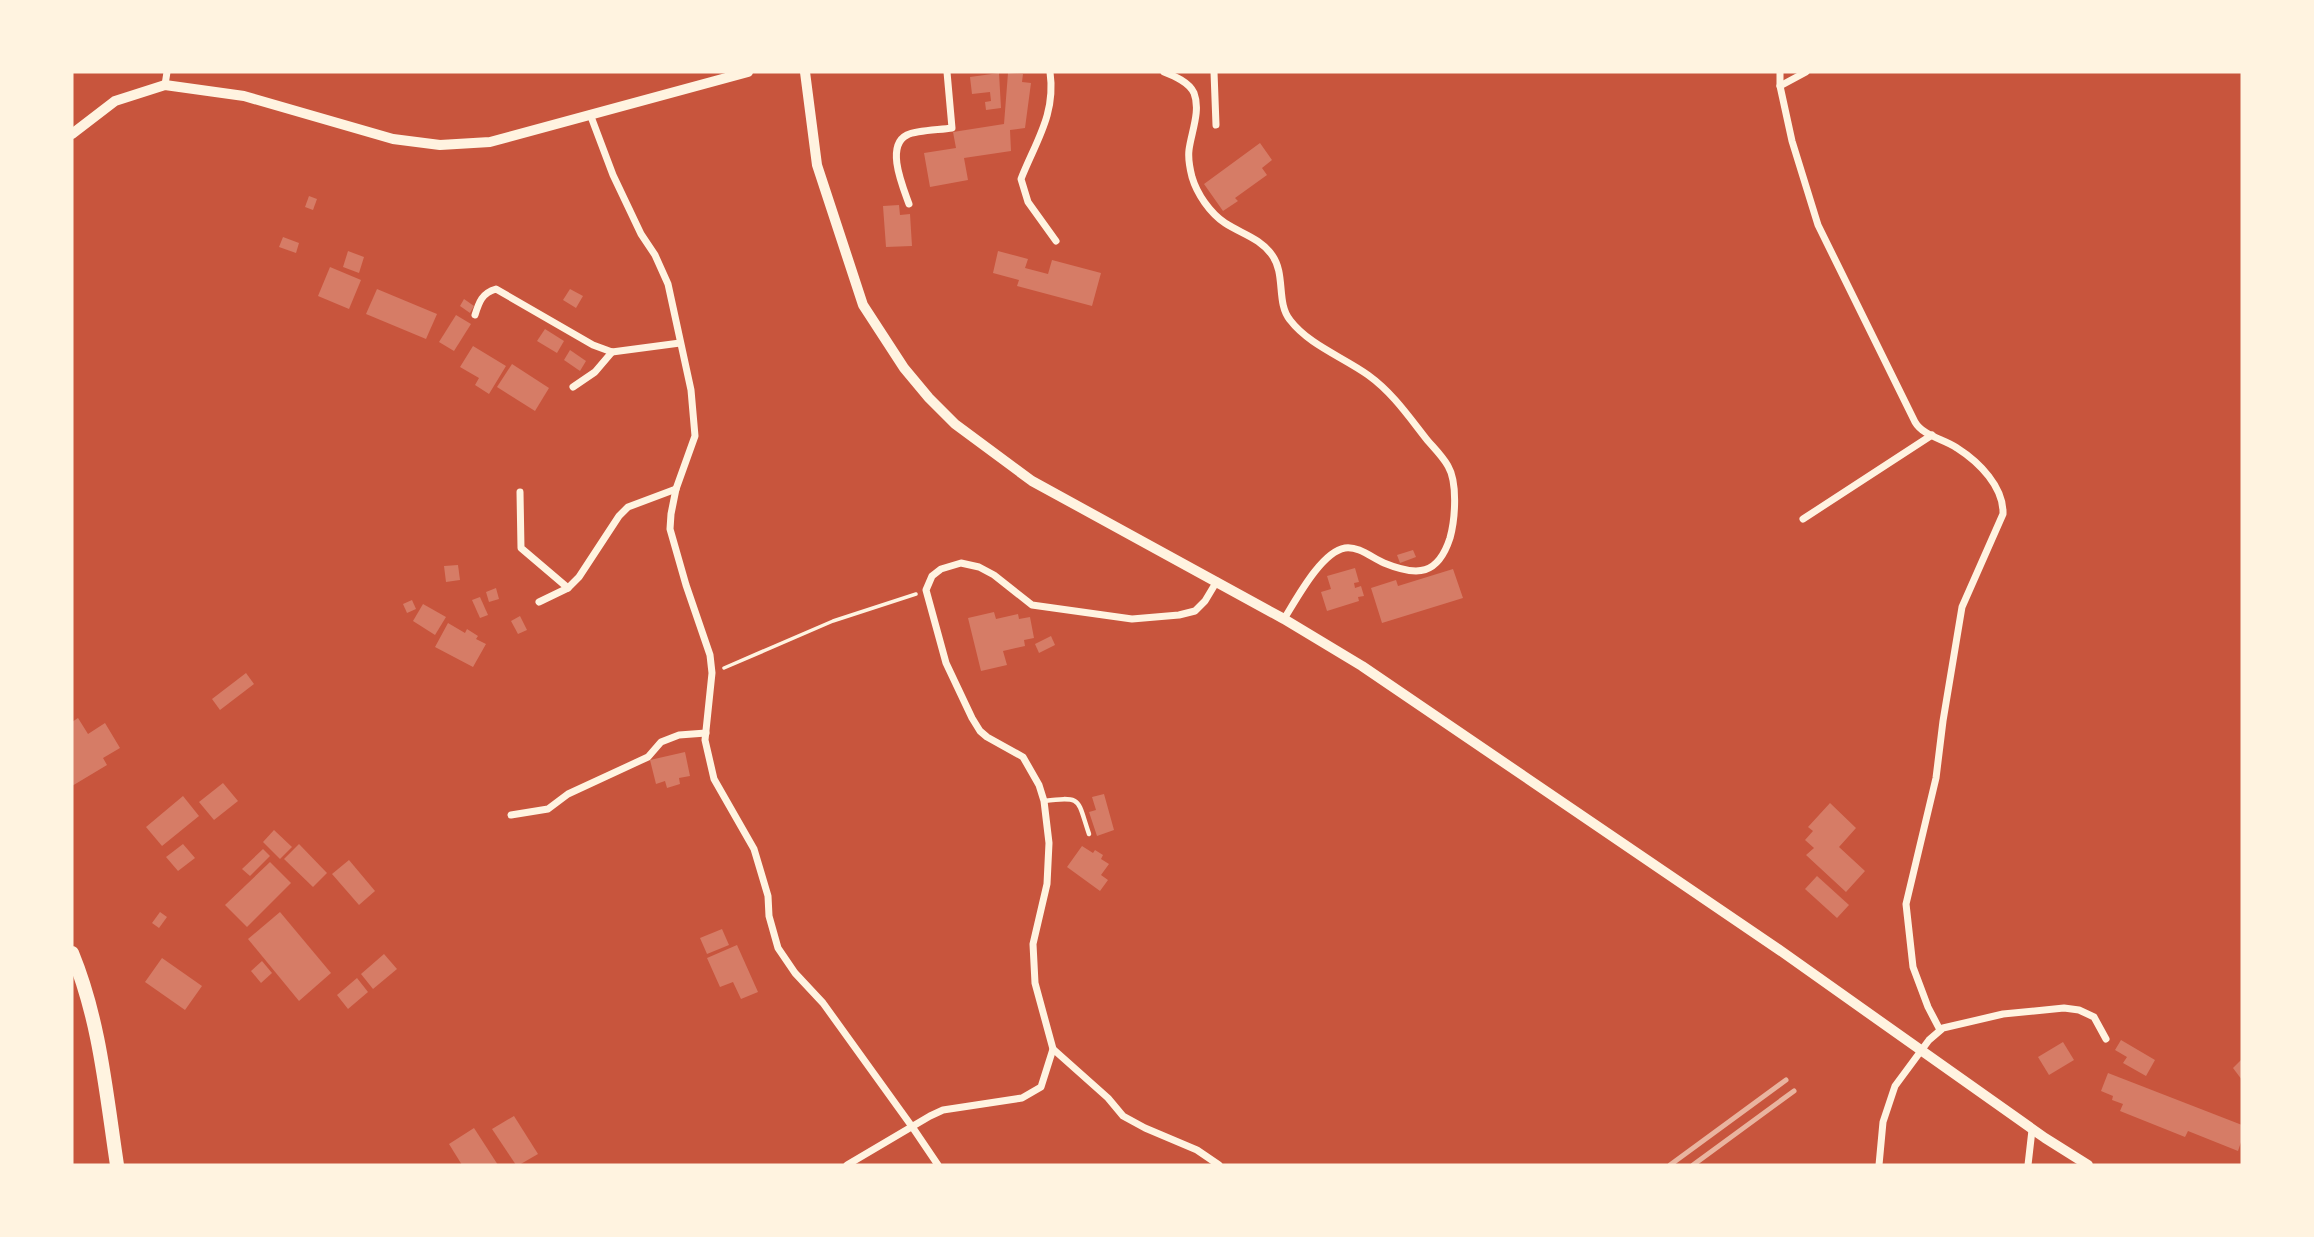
<svg xmlns="http://www.w3.org/2000/svg" width="2314" height="1237" font-family="'PT Sans',sans-serif">
<style>
.building{fill:#d67c66}
.lines{fill:none;stroke-linecap:round;stroke-linejoin:round}
.path{stroke:#fff3e0;stroke-width:3.5}
.service{stroke:#fff3e0;stroke-width:4.5}
.minor{stroke:#fff3e0;stroke-width:7}
.tertiary{stroke:#fff3e0;stroke-width:10}
.primary{stroke:#fff3e0;stroke-width:14}
.rail{stroke:#e9b49f;stroke-width:5}
</style>
<rect width="100%" height="100%" fill="#c8553d"/>
<g class="building">
<path d="M999,73L1001,108L986,110L985,102L991,101L990,92L972,94L970,77Z"/>
<path d="M1008,73L1023,74L1022,82L1031,83L1025,128L1010,130L1011,151L964,158L968,180L930,187L924,153L956,148L953,132L1004,124Z"/>
<path d="M1260,143L1272,160L1262,168L1267,175L1235,198L1238,201L1223,211L1204,184Z"/>
<path d="M309,196L317,199L313,210L305,207Z"/>
<path d="M899,205L900,215L910,214L912,246L886,247L883,206Z"/>
<path d="M283,237L299,243L296,253L279,247Z"/>
<path d="M348,251L364,257L359,273L343,267Z"/>
<path d="M998,251L1028,259L1025,268L1048,274L1052,260L1101,273L1092,306L1017,286L1019,280L993,273Z"/>
<path d="M330,267L361,280L349,309L318,296Z"/>
<path d="M377,289L437,314L426,339L366,314Z"/>
<path d="M570,289L583,296L576,308L563,300Z"/>
<path d="M464,299L474,306L470,313L460,306Z"/>
<path d="M456,315L471,324L454,351L439,342Z"/>
<path d="M545,329L564,341L557,353L537,341Z"/>
<path d="M473,346L506,366L489,394L475,385L479,378L460,367Z"/>
<path d="M570,350L586,361L580,371L564,360Z"/>
<path d="M512,364L549,388L535,411L497,387Z"/>
<path d="M1413,550L1416,557L1400,563L1397,555Z"/>
<path d="M458,565L460,580L446,582L444,566Z"/>
<path d="M1355,568L1359,582L1354,583L1355,588L1361,586L1364,596L1358,597L1359,601L1327,611L1321,592L1331,589L1327,576Z"/>
<path d="M1453,569L1463,598L1382,623L1371,588L1396,580L1398,586Z"/>
<path d="M496,588L499,599L489,602L486,592Z"/>
<path d="M480,597L488,615L480,618L472,600Z"/>
<path d="M412,600L416,609L407,613L403,604Z"/>
<path d="M423,604L446,617L435,635L413,621Z"/>
<path d="M994,612L996,619L1018,614L1019,619L1030,617L1034,638L1024,640L1025,646L1003,651L1007,665L981,671L968,618Z"/>
<path d="M520,616L527,630L518,634L511,621Z"/>
<path d="M448,623L465,633L467,629L478,636L476,639L486,644L473,667L435,647Z"/>
<path d="M1051,636L1055,645L1039,653L1035,644Z"/>
<path d="M246,673L254,684L220,710L212,699Z"/>
<path d="M78,718L88,734L105,723L120,748L103,758L107,765L72,786V722Z"/>
<path d="M685,752L690,776L679,778L680,784L667,788L665,781L656,784L650,760Z"/>
<path d="M223,783L238,801L214,820L199,802Z"/>
<path d="M1104,794L1114,830L1097,836L1089,812L1096,810L1092,797Z"/>
<path d="M183,796L199,816L162,846L146,827Z"/>
<path d="M1830,803L1856,828L1839,847L1865,871L1846,892L1806,855L1814,848L1805,840L1813,831L1808,827Z"/>
<path d="M274,830L292,847L280,859L263,842Z"/>
<path d="M183,844L195,858L178,871L166,857Z"/>
<path d="M299,844L327,873L313,887L284,859Z"/>
<path d="M1082,846L1093,853L1095,850L1103,855L1101,859L1109,864L1101,875L1108,880L1100,891L1067,867Z"/>
<path d="M263,849L270,856L250,876L242,869Z"/>
<path d="M349,860L375,891L359,905L332,874Z"/>
<path d="M270,862L291,883L247,927L225,905Z"/>
<path d="M1817,876L1849,905L1837,918L1805,889Z"/>
<path d="M160,912L167,917L159,928L152,923Z"/>
<path d="M280,912L331,973L299,1001L248,939Z"/>
<path d="M722,929L729,945L707,954L700,938Z"/>
<path d="M737,945L758,992L741,999L733,982L720,987L707,958Z"/>
<path d="M384,954L397,969L373,989L361,974Z"/>
<path d="M162,958L202,986L185,1010L145,982Z"/>
<path d="M262,961L272,973L261,983L251,971Z"/>
<path d="M357,978L368,992L348,1009L337,995Z"/>
<path d="M2121,1040L2155,1060L2146,1076L2123,1063L2127,1057L2115,1050Z"/>
<path d="M2063,1042L2074,1060L2049,1075L2038,1057Z"/>
<path d="M2242,1059V1080L2233,1068Z"/>
<path d="M2108,1073L2242,1125V1139L2238,1151L2188,1131L2185,1137L2120,1111L2123,1104L2112,1100L2113,1096L2101,1091Z"/>
<path d="M514,1116L538,1154L519,1165H516L492,1129Z"/>
<path d="M474,1128L498,1165H462L449,1144Z"/>
</g>
<g class="lines">
<path class="path" d="M724,668L833,621L916,594"/>
<path class="service" d="M1044,801C1083,796 1077,799 1089,834"/>
<g class="minor">
<path d="M1050,72C1056,114 1036,141 1021,179L1028,202L1056,241"/>
<path d="M1164,72C1174,76 1189,82 1194,93C1201,111 1191,133 1189,150C1188,158 1190,169 1192,177C1197,194 1210,213 1225,223C1242,234 1260,238 1272,255C1286,274 1276,303 1290,320C1309,345 1343,357 1368,375C1393,393 1409,417 1428,441C1435,449 1443,457 1448,466C1458,483 1455,520 1450,538C1438,575 1418,577 1384,563C1372,558 1359,546 1345,548C1321,552 1296,600 1284,619"/>
<path d="M1214,72L1216,125"/>
<path d="M1780,72V86L1792,141L1818,225L1915,422C1923,436 1944,439 1957,448C1979,462 2004,487 2003,514L1962,607L1943,721L1936,778L1906,904L1913,967L1928,1007L1940,1030"/>
<path d="M165,85L167,72"/>
<path d="M1780,86L1806,72"/>
<path d="M590,114L613,175L641,234L655,255L668,284L691,390L695,436L676,489L671,514L670,529L686,585L710,655L712,673L705,740L714,779L754,849L768,896L769,916L778,948L795,973L823,1003L913,1128L938,1165"/>
<path d="M909,204C903,187 885,146 907,135C917,130 940,130 952,128L947,72"/>
<path d="M475,315C479,302 482,293 496,289L593,345L612,352L680,343"/>
<path d="M573,387L595,372L612,352"/>
<path d="M520,492L521,548L568,588"/>
<path d="M1803,519L1932,435"/>
<path d="M1217,581L1205,601L1195,611L1179,615L1132,619L1032,605L994,575L979,567L961,563L941,569L932,576L926,590L946,663L972,718L980,731L987,737L1023,757L1039,785L1044,801L1049,843L1047,884L1033,944L1035,983L1053,1049L1108,1098L1123,1116L1145,1128L1197,1150L1219,1165"/>
<path d="M539,602L568,588L579,577L619,516L628,507L676,489"/>
<path d="M511,815L548,809L568,794L648,757L661,742L679,735L706,733"/>
<path d="M847,1165L930,1116L943,1110L1022,1098L1041,1087L1053,1049"/>
<path d="M1879,1165L1883,1122L1895,1086L1929,1040L1943,1028L2003,1014L2064,1008L2079,1010L2094,1017L2106,1039"/>
<path d="M2028,1165L2032,1130"/>
</g>
<g class="tertiary">
<path d="M805,72L817,165L863,305L904,368L929,398L955,424L1032,481L1284,619L1362,666L1778,949L2045,1138L2088,1165"/>
<path d="M72,134L115,101L165,85L244,96L393,139L440,145L490,142L748,72"/>
</g>
<path class="primary" d="M72,953C100,1021 106,1093 117,1165"/>
<g class="rail">
<path d="M1670,1165L1786,1080"/>
<path d="M1693,1165L1794,1091"/>
</g>
</g>
<rect width="2314" height="1237" fill="none" stroke="#fff3e0" stroke-width="147"/>
</svg>
